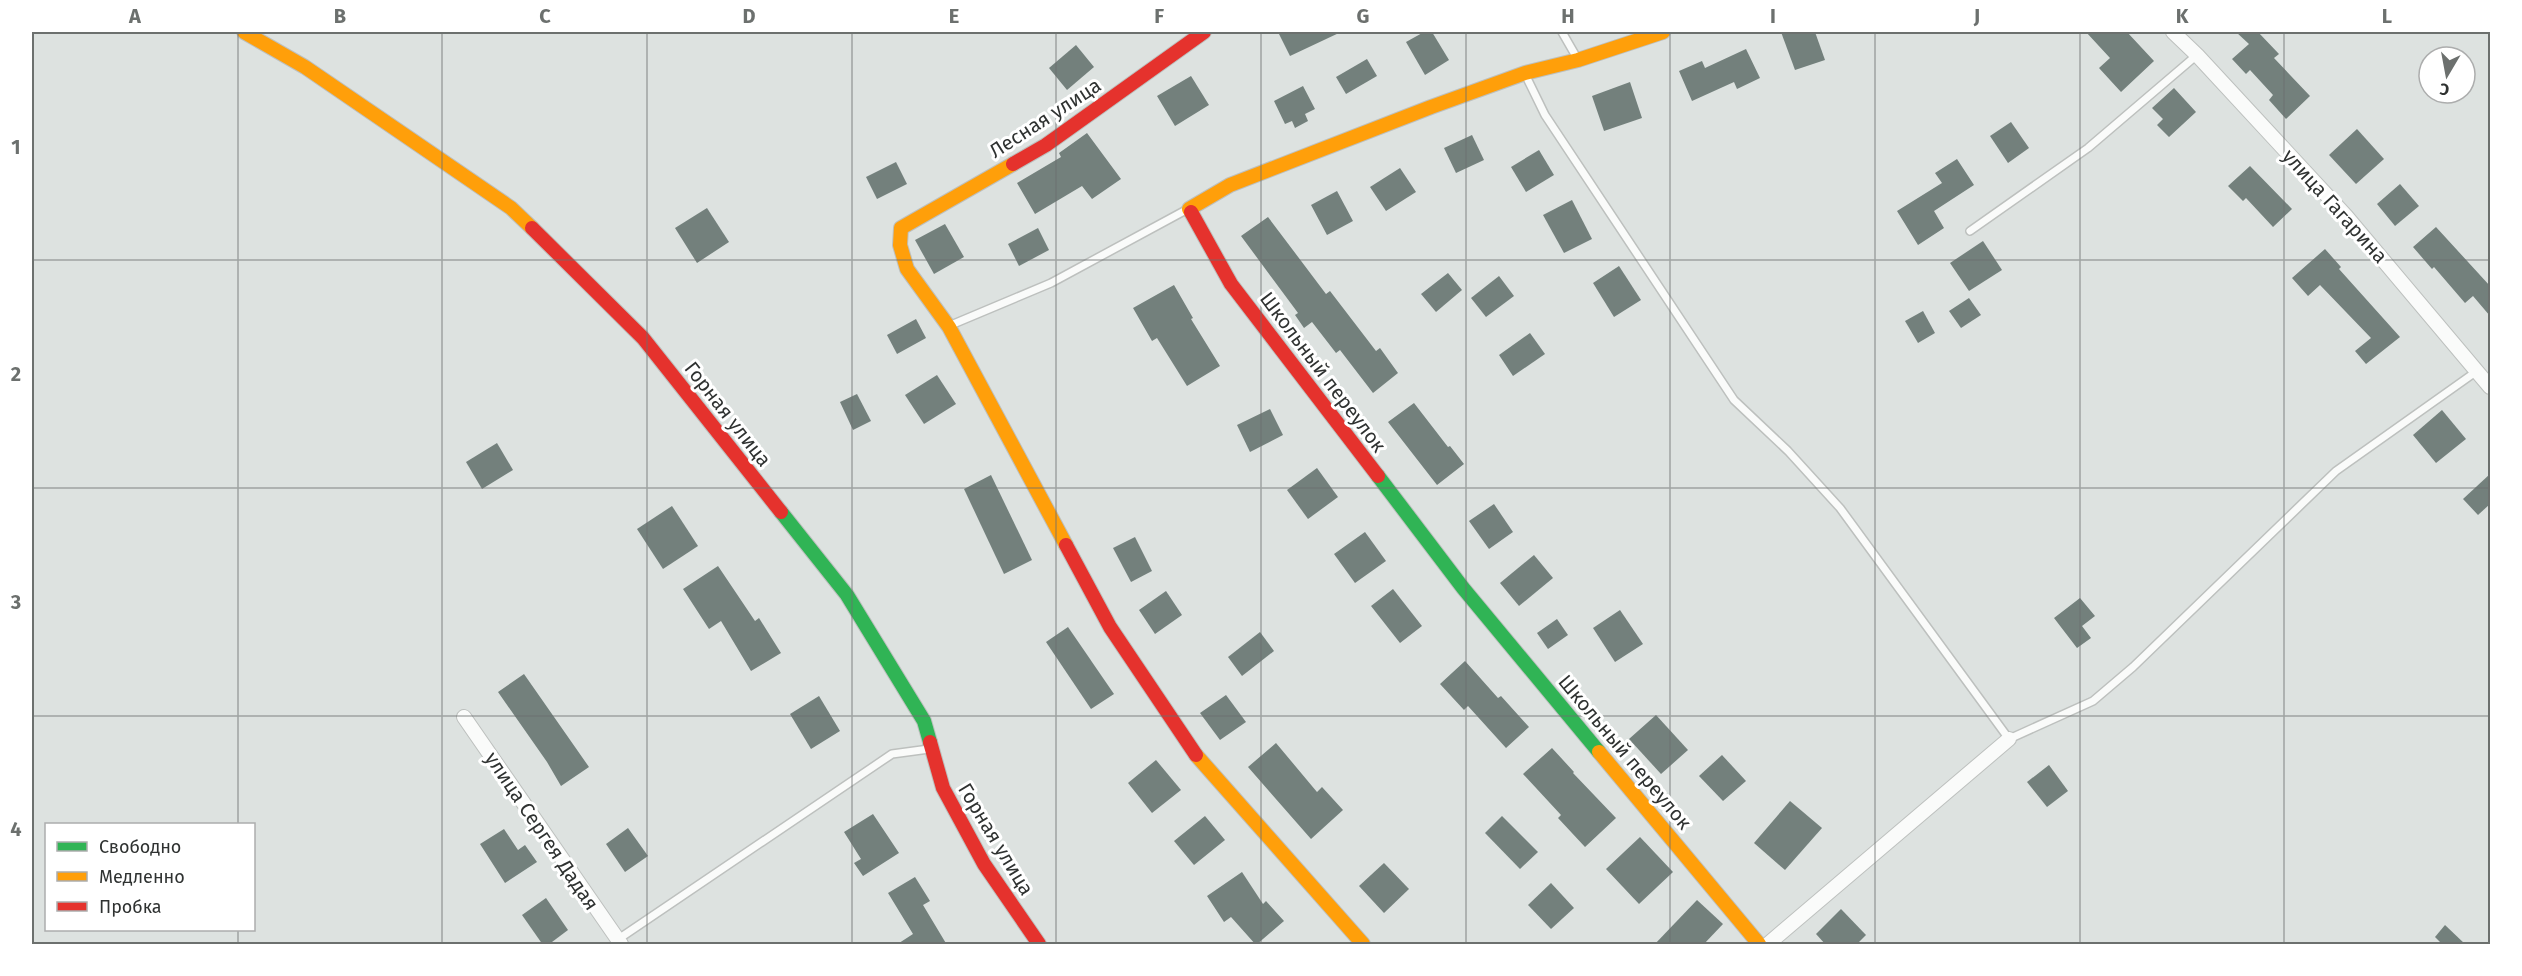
<svg xmlns="http://www.w3.org/2000/svg" width="2522" height="976" font-family="'Fira Sans',sans-serif">
<style>
.building{fill:#73807c}
.lines{fill:none;stroke-linecap:round;stroke-linejoin:round}
.lane-casing{stroke:#bdc0be;stroke-width:10}
.street-casing{stroke:#bdc0be;stroke-width:16}
.fast-casing{stroke:#bdc0be;stroke-width:16}
.slow-casing{stroke:#bdc0be;stroke-width:16}
.jam-casing{stroke:#bdc0be;stroke-width:16}
.lane{stroke:#fafbfa;stroke-width:7}
.street{stroke:#fafbfa;stroke-width:14}
.fast{stroke:#30b455;stroke-width:14}
.slow{stroke:#ff9f0a;stroke-width:14}
.jam{stroke:#e5322d;stroke-width:14}
.grid{fill:none;stroke:#6c706e;stroke-width:1.5;stroke-opacity:0.55}
.labels{text-anchor:middle;stroke-width:6;stroke-linejoin:round;paint-order:stroke}
.street-label{font-size:20px;fill:#2f3231;stroke:#fff}
.neatline{fill:none;stroke:#6c706e;stroke-width:2}
.grid-label{font-size:20px;text-anchor:middle;font-weight:bold;fill:#6c706e}
</style>
<rect width="100%" height="100%" fill="#dde2e0"/>
<g class="building">
<path d="M1278,32H1341L1290,56Z"/>
<path d="M1424,32H1432L1449,60L1425,75L1406,42Z"/>
<path d="M1781,32H1815L1825,60L1795,70Z"/>
<path d="M2086,32H2127L2154,61L2121,92L2099,68L2110,58Z"/>
<path d="M2236,32H2258L2279,54L2274,58L2310,96L2286,119L2269,100L2273,95L2250,70L2246,74L2232,59L2249,44Z"/>
<path d="M1076,45L1094,67L1067,90L1049,68Z"/>
<path d="M1746,49L1760,78L1737,89L1734,82L1692,101L1679,71L1702,61L1705,68Z"/>
<path d="M1367,59L1377,76L1346,94L1336,77Z"/>
<path d="M1191,76L1209,105L1175,126L1157,96Z"/>
<path d="M1630,82L1642,118L1604,131L1592,96Z"/>
<path d="M1303,86L1315,109L1305,114L1308,121L1295,128L1292,121L1285,124L1274,101Z"/>
<path d="M2174,88L2196,112L2169,137L2157,125L2163,119L2152,108Z"/>
<path d="M2011,122L2029,148L2008,163L1990,136Z"/>
<path d="M2357,129L2384,159L2356,184L2329,155Z"/>
<path d="M1087,133L1121,179L1092,199L1082,186L1035,214L1017,183L1061,157L1059,153Z"/>
<path d="M1472,135L1484,160L1456,173L1444,148Z"/>
<path d="M1539,150L1554,175L1526,192L1511,167Z"/>
<path d="M1957,159L1974,185L1934,211L1944,228L1918,245L1897,211L1942,183L1935,173Z"/>
<path d="M896,162L907,184L877,199L866,177Z"/>
<path d="M2250,166L2292,209L2273,227L2246,198L2243,201L2228,186Z"/>
<path d="M1400,168L1416,192L1386,211L1370,187Z"/>
<path d="M2400,184L2419,206L2395,226L2377,204Z"/>
<path d="M1337,191L1353,221L1327,235L1311,205Z"/>
<path d="M1572,200L1592,239L1564,253L1543,215Z"/>
<path d="M707,208L729,242L697,263L675,228Z"/>
<path d="M1268,217L1326,294L1330,291L1376,351L1380,348L1398,373L1373,393L1340,350L1336,353L1312,322L1304,328L1295,315L1298,313L1241,236Z"/>
<path d="M945,224L964,257L934,274L915,240Z"/>
<path d="M2436,227L2490,286V316L2473,296L2465,303L2434,267L2432,269L2413,247Z"/>
<path d="M1038,228L1049,250L1019,266L1008,244Z"/>
<path d="M1983,241L2002,270L1969,291L1950,263Z"/>
<path d="M2325,249L2341,267L2339,269L2400,337L2366,364L2355,351L2371,338L2320,285L2308,296L2292,278Z"/>
<path d="M1619,266L1641,300L1614,317L1593,283Z"/>
<path d="M1448,273L1462,290L1436,312L1421,294Z"/>
<path d="M1499,276L1514,296L1486,317L1471,298Z"/>
<path d="M1174,285L1193,318L1191,319L1220,366L1187,386L1157,338L1152,341L1133,308Z"/>
<path d="M1969,298L1981,315L1961,328L1949,311Z"/>
<path d="M1923,311L1935,333L1918,343L1905,321Z"/>
<path d="M916,319L926,338L897,354L887,335Z"/>
<path d="M1530,333L1545,354L1513,376L1499,355Z"/>
<path d="M937,375L956,404L924,424L905,395Z"/>
<path d="M857,394L871,421L853,430L840,402Z"/>
<path d="M1414,403L1448,447L1450,446L1464,464L1437,485L1388,422Z"/>
<path d="M1270,409L1283,435L1250,452L1237,425Z"/>
<path d="M2442,410L2466,439L2436,463L2413,435Z"/>
<path d="M497,443L513,470L482,489L466,462Z"/>
<path d="M1317,468L1338,497L1308,519L1287,490Z"/>
<path d="M2490,474V504L2478,515L2463,499Z"/>
<path d="M991,475L1032,560L1004,574L964,489Z"/>
<path d="M1494,504L1513,532L1489,549L1469,521Z"/>
<path d="M672,506L698,546L663,569L637,529Z"/>
<path d="M1365,532L1386,561L1355,583L1334,554Z"/>
<path d="M1135,537L1152,571L1131,582L1113,548Z"/>
<path d="M1534,555L1553,578L1519,606L1500,583Z"/>
<path d="M718,566L755,621L759,618L781,653L751,671L721,621L709,629L683,589Z"/>
<path d="M1393,589L1422,626L1400,643L1371,606Z"/>
<path d="M1166,591L1182,615L1155,634L1139,610Z"/>
<path d="M2080,598L2095,616L2082,626L2091,638L2077,648L2054,618Z"/>
<path d="M1620,610L1643,644L1615,662L1593,628Z"/>
<path d="M1557,619L1568,635L1548,649L1537,633Z"/>
<path d="M1068,627L1114,694L1091,709L1046,642Z"/>
<path d="M1260,632L1274,651L1242,676L1228,657Z"/>
<path d="M1465,661L1498,698L1501,696L1529,727L1506,748L1468,706L1464,710L1440,684Z"/>
<path d="M524,674L589,767L561,786L547,762L498,692Z"/>
<path d="M1226,695L1246,722L1220,740L1200,713Z"/>
<path d="M819,696L840,731L811,749L790,714Z"/>
<path d="M1656,715L1688,750L1661,774L1629,739Z"/>
<path d="M1276,743L1317,792L1322,787L1343,810L1311,839L1248,767Z"/>
<path d="M1552,748L1574,772L1573,773L1616,818L1585,847L1558,818L1561,815L1523,774Z"/>
<path d="M1722,755L1746,781L1723,801L1699,776Z"/>
<path d="M1156,760L1181,790L1152,813L1128,783Z"/>
<path d="M2049,765L2068,791L2047,807L2027,782Z"/>
<path d="M1790,801L1822,828L1785,870L1754,843Z"/>
<path d="M873,814L899,853L863,876L854,863L861,859L844,832Z"/>
<path d="M1205,816L1225,840L1194,865L1174,841Z"/>
<path d="M1502,816L1538,852L1520,869L1485,833Z"/>
<path d="M628,828L648,856L625,872L606,844Z"/>
<path d="M504,829L518,850L525,845L537,862L505,883L480,844Z"/>
<path d="M1640,837L1673,872L1639,904L1606,869Z"/>
<path d="M1384,863L1409,889L1384,913L1359,886Z"/>
<path d="M1242,872L1263,904L1266,901L1284,921L1256,945L1231,917L1224,922L1207,896Z"/>
<path d="M915,877L930,901L923,905L947,945H896L913,934L888,893Z"/>
<path d="M1551,883L1574,908L1551,929L1528,905Z"/>
<path d="M546,898L568,930L548,945H543L522,915Z"/>
<path d="M1697,900L1723,924L1703,945H1654Z"/>
<path d="M1841,909L1866,935L1856,945H1826L1816,934Z"/>
<path d="M2445,925L2466,945H2443L2435,937Z"/>
</g>
<g class="lines">
<defs>
<g id="lane">
<path d="M1562,32L1577,58"/>
<path d="M1525,74L1545,115L1734,400L1788,451L1840,508L2009,739L2093,701L2133,667L2336,471L2477,371"/>
<path d="M1970,231L2088,148L2197,55"/>
<path d="M951,325L1051,283L1186,210"/>
<path d="M617,940L892,754L929,749"/>
</g>
<g id="street">
<path d="M2173,32L2197,55L2346,216L2490,387"/>
<path d="M464,717L621,944"/>
<path d="M1768,944L2009,739"/>
</g>
<g id="fast">
<path d="M1378,476L1463,588L1599,752"/>
<path d="M781,512L847,595L924,721L930,742"/>
</g>
<g id="slow">
<path d="M244,32L305,67L511,208L532,228"/>
<path d="M1013,164L901,228L900,245L907,269L949,327L1066,545"/>
<path d="M1191,212L1189,209L1230,185L1431,107L1525,73L1578,60L1663,32"/>
<path d="M1599,752L1759,944"/>
<path d="M1196,755L1363,944"/>
</g>
<g id="jam">
<path d="M1013,164L1046,145L1204,32"/>
<path d="M1191,212L1231,284L1378,476"/>
<path d="M532,228L643,338L781,512"/>
<path d="M1066,545L1110,627L1196,755"/>
<path d="M930,742L943,788L984,864L1039,944"/>
</g>
</defs>
<use href="#lane" class="lane-casing"/>
<use href="#street" class="street-casing"/>
<use href="#fast" class="fast-casing"/>
<use href="#slow" class="slow-casing"/>
<use href="#jam" class="jam-casing"/>
<use href="#lane" class="lane"/>
<use href="#street" class="street"/>
<use href="#fast" class="fast"/>
<use href="#slow" class="slow"/>
<use href="#jam" class="jam"/>
</g>
<path class="grid" d="M238,32V824M442,32V944M647,32V944M852,32V944M1056,32V944M1261,32V944M1466,32V944M1670,32V944M1875,32V944M2080,32V944M2284,32V944M32,260H2490M32,488H2490M32,716H2490M238,930V944"/>
<g class="labels">
<g class="street-label">
<text transform="translate(1045 118) rotate(-33)" y="7">Лесная улица</text>
<text transform="translate(2335 206) rotate(48)" y="7">улица Гагарина</text>
<text transform="translate(1323 372) rotate(53)" y="7">Школьный переулок</text>
<text transform="translate(728 414) rotate(52)" y="7">Горная улица</text>
<text transform="translate(1625 752) rotate(50)" y="7">Школьный переулок</text>
<text transform="translate(542 831) rotate(56)" y="7">улица Сергея Дадая</text>
<text transform="translate(996 839) rotate(59)" y="7">Горная улица</text>
</g>
</g>
<rect width="2522" height="976" fill="none" stroke="#ffffff" stroke-width="66"/>
<rect x="45" y="823" width="210" height="108" fill="#ffffff" stroke="#acadad" stroke-width="1.5"/>
<rect x="57" y="842" width="30" height="9" fill="#30b455" stroke="#acadad" stroke-width="1.5"/>
<text x="99" y="853" font-size="18" fill="#2f3231">Свободно</text>
<rect x="57" y="872" width="30" height="9" fill="#ff9f0a" stroke="#acadad" stroke-width="1.5"/>
<text x="99" y="883" font-size="18" fill="#2f3231">Медленно</text>
<rect x="57" y="902" width="30" height="9" fill="#e5322d" stroke="#acadad" stroke-width="1.5"/>
<text x="99" y="913" font-size="18" fill="#2f3231">Пробка</text>
<g transform="translate(2447 75) rotate(190)"><circle r="28" fill="#ffffff" stroke="#acadad" stroke-width="1.5"/>
<path d="M0-4.5L10 22L0 15L-10 22Z" fill="#6c706e"/>
<text y="-9" font-size="16" font-weight="bold" text-anchor="middle" fill="#2f3231">С</text>
</g>
<rect x="33" y="33" width="2456" height="910" class="neatline"/>
<g class="grid-label">
<text x="135" y="23">A</text>
<text x="340" y="23">B</text>
<text x="545" y="23">C</text>
<text x="749" y="23">D</text>
<text x="954" y="23">E</text>
<text x="1159" y="23">F</text>
<text x="1363" y="23">G</text>
<text x="1568" y="23">H</text>
<text x="1773" y="23">I</text>
<text x="1977" y="23">J</text>
<text x="2182" y="23">K</text>
<text x="2387" y="23">L</text>
<text x="16" y="154">1</text>
<text x="16" y="381">2</text>
<text x="16" y="609">3</text>
<text x="16" y="836">4</text>
</g>
</svg>
